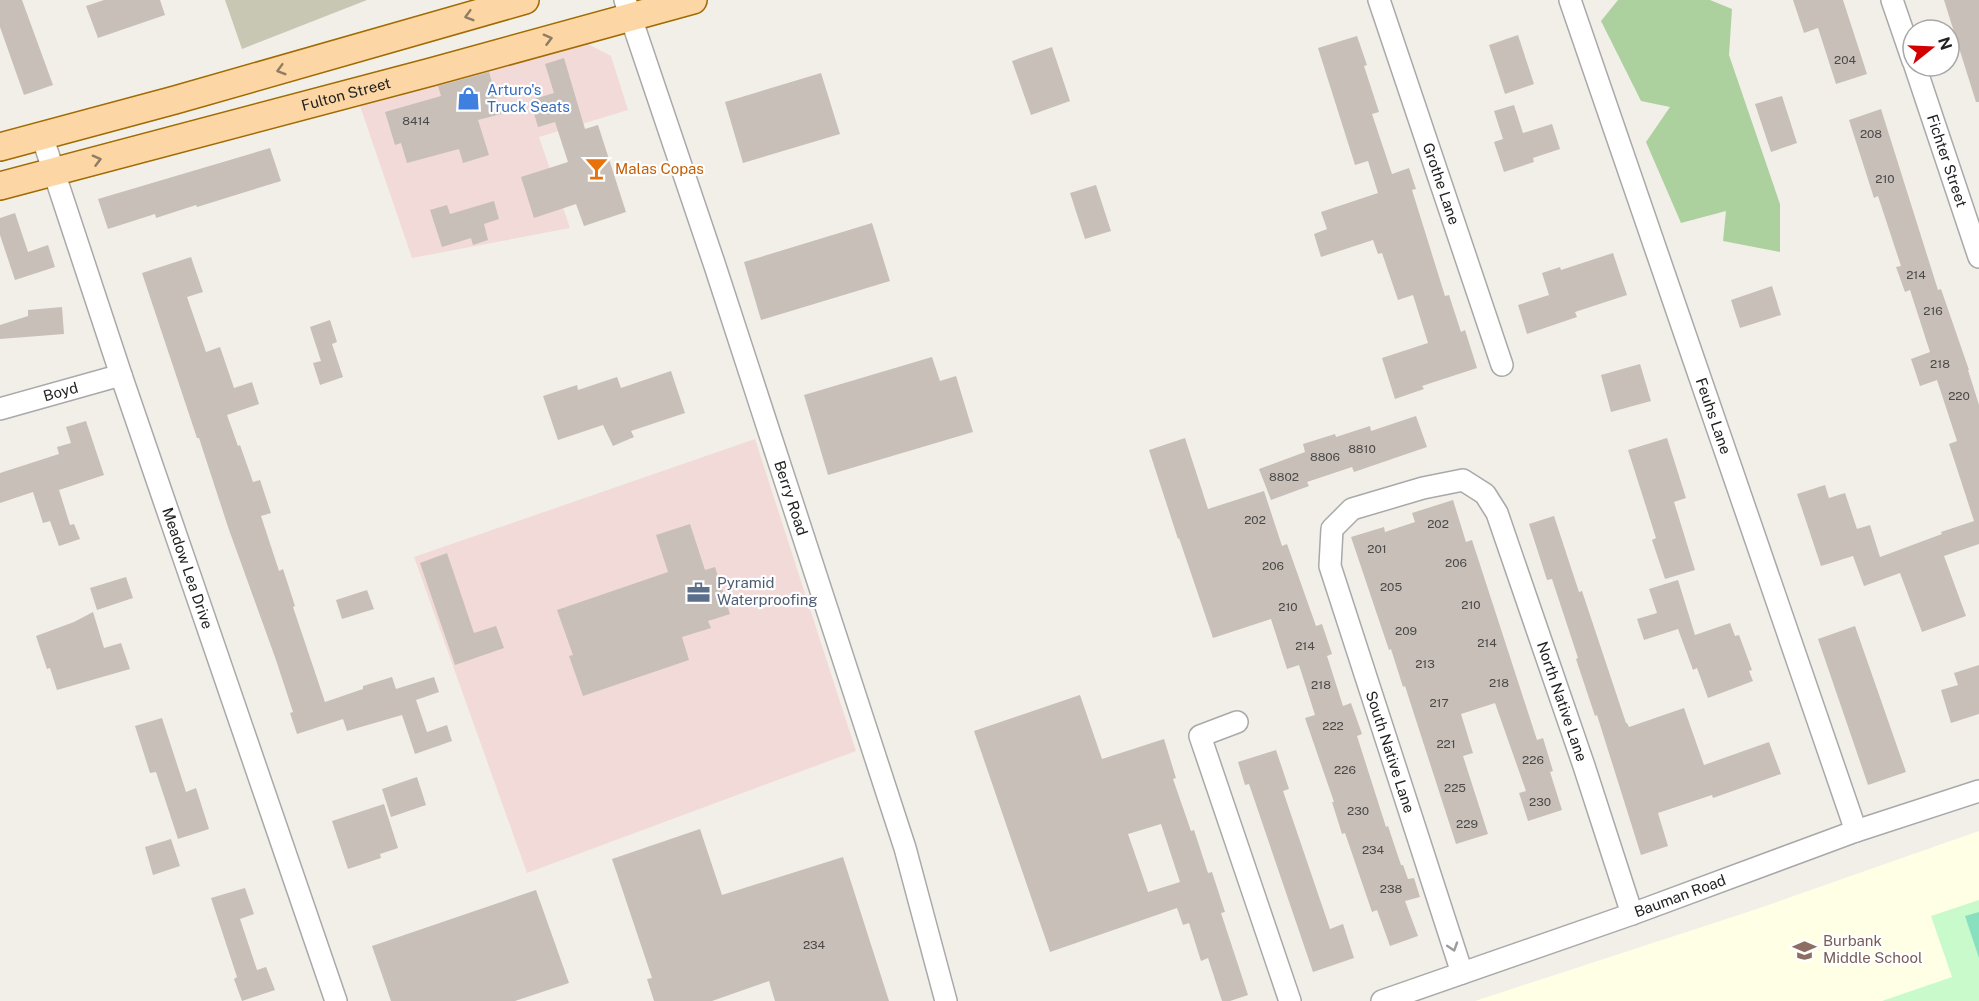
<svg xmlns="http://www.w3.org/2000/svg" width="1979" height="1001" font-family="'Public Sans',sans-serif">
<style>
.commercial{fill:#f2dad9}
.education{fill:#ffffe5}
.construction{fill:#c7c7b4}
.forest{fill:#add19e}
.park{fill:#c8facc}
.pitch{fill:#88e0be}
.building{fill:#c7bfb8;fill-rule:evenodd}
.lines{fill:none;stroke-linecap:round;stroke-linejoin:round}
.minor-casing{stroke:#a9a9a9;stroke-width:24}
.major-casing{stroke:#a06b00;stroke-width:30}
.minor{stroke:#fff;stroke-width:21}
.major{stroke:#fcd6a4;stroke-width:27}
.oneway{stroke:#8f7c63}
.oneway2{stroke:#9c9c9c}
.labels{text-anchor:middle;stroke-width:4.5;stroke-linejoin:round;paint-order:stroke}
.number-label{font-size:12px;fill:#4b4948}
.shop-label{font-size:15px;fill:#366cbe;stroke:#fff;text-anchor:start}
.street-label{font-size:15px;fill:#222;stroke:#fff}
.food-label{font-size:15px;fill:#c56008;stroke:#fff;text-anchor:start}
.service-label{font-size:15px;fill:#4e5e75;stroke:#fff;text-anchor:start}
.education-label{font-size:15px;fill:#785e54;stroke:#fff;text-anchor:start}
</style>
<rect width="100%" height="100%" fill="#f2efe9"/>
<g class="commercial">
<path d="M586,43L611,56L628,110L539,137L570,228L412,258L359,103Z"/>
<path d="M755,439L856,751L527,873L414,557Z"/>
</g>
<path class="education" d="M1979,831V1001H1475L1757,909Z"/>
<path class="construction" d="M225,0H367L242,49Z"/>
<path class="forest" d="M1618,0H1710L1732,9L1729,55L1780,204V252L1723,241L1726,211L1681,223L1646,142L1670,107L1641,101L1601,21Z"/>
<path class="park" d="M1979,900V1001H1882L1952,977L1931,916Z"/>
<path class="pitch" d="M1979,912V958L1965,916Z"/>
<g class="building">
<path d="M0,0H22L53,85L24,95L0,27Z"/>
<path d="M104,0H160L165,15L98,38L86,6Z"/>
<path d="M1793,0H1843L1867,74L1836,84L1818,28L1804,33Z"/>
<path d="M1944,0H1979V102H1976Z"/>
<path d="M1518,35L1534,84L1505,94L1489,45Z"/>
<path d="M1357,36L1367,65L1364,66L1379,112L1372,114L1392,174L1409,168L1416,189L1412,190L1445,296L1449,295L1461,332L1465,330L1477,368L1422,386L1424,389L1395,399L1382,358L1428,343L1413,295L1398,300L1382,253L1378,254L1373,240L1321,257L1314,234L1327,229L1321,212L1378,193L1368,161L1355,165L1318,48Z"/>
<path d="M1052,47L1070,101L1031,115L1012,61Z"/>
<path d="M564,58L585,129L598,125L626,212L584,226L576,204L534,218L521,177L568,162L555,122L538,127L530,100L554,93L545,64Z"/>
<path d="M489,72L501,114L478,120L489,155L463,163L459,149L407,163L401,143L395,145L385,112L441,96L438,86Z"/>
<path d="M821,73L840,134L743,163L725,102Z"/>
<path d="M1782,96L1797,143L1771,152L1755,104Z"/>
<path d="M1514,105L1523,133L1552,124L1560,149L1533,158L1534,162L1504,172L1494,142L1503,139L1494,111Z"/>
<path d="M1881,109L1938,290L1941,289L1969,370H1968L1979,405V544L1944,556L1966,616L1922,632L1900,573L1864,586L1853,556L1821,566L1797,494L1825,485L1829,498L1845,493L1857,529L1870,525L1880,557L1942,534L1941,532L1974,521L1949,444L1957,441L1937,380L1920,386L1911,359L1930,352L1910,290L1905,292L1896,267L1901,266L1878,196L1874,198L1849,120Z"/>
<path d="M270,148L281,181L197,207L196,205L156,218L155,214L108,229L98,199Z"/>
<path d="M1096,185L1111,231L1085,239L1070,193Z"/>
<path d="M494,201L499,219L484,224L488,240L473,245L471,238L442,247L430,210L447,205L450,214Z"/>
<path d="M15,213L28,252L48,245L55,267L15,280L0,235V218Z"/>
<path d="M872,223L890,281L761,320L744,262Z"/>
<path d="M1613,253L1627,295L1575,312L1577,317L1527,334L1518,305L1549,295L1542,273L1560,267L1561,270Z"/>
<path d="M191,257L203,292L187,297L206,352L220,347L234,388L252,382L259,404L227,415L238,446L240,445L253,482L260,480L271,513L261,516L279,571L283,569L295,606L293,607L325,702L363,689V686L392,677L396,689L434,677L439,692L416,700L427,732L447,725L452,741L415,754L402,715L347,731L343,719L297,734L290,713L293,712L276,660L228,527L199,438H197L142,273Z"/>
<path d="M1772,286L1781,315L1740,328L1731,300Z"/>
<path d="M62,307L64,334L0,339V325L28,316V310Z"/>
<path d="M330,320L337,342L332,344L343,377L320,385L313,363L321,361L310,327Z"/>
<path d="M932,357L940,381L956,376L973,432L828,475L804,395Z"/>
<path d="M1640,364L1651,401L1611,412L1601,375Z"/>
<path d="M671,371L685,413L631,431L634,437L613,446L603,425L558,440L543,396L577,385L578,390L617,377L621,388Z"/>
<path d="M1416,416L1427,447L1354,472L1352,467L1307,482L1309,486L1271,500L1259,469L1305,452L1303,444L1335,434L1336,437L1370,426L1371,431Z"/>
<path d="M86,421L104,475L59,490L70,525L74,524L80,539L59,546L50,521L43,523L33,492L0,503V473L59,454L57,447L71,443L66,427Z"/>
<path d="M1185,438L1208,509L1264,491L1282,546L1287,544L1316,626L1322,624L1332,654L1327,656L1343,706L1351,703L1362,734L1357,736L1386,827L1388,826L1401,865H1403L1408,879L1414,878L1420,897L1405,901L1418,936L1390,946L1377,910L1372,912L1345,833L1342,834L1332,802H1334L1305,718L1315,715L1299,665L1287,669L1271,619L1213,638L1179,538L1178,539L1149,450Z"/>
<path d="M1667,438L1686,498L1674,502L1695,570L1665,579L1652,540L1656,538L1628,450Z"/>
<path d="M1453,500L1466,542L1472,540L1537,740L1543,738L1553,771L1550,772L1562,810L1528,821L1519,793L1526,791L1495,703L1461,714L1473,753L1463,756L1488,834L1456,844L1405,686L1403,687L1391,649L1389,650L1351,537L1384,527L1385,532L1415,522L1412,513Z"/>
<path d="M1554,516L1579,592L1582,591L1626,723H1627L1629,727L1684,708L1704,765L1769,742L1781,774L1713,798L1712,795L1658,813L1668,846L1641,855L1597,715L1595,716L1576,659L1578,658L1552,579L1547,580L1529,524Z"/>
<path d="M690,524L705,570L715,567L730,614L708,621L711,628L682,637L689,660L583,696L569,656L573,655L557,610L668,572L656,535Z"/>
<path d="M447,553L474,633L496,626L504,648L455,665L420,563Z"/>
<path d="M126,577L133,598L97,610L90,588Z"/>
<path d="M1678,580L1695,635L1730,623L1735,636L1739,635L1752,670L1749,671L1753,681L1708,698L1697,668L1693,670L1678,629L1644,640L1637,619L1657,613L1649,589Z"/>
<path d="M367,590L374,609L342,619L336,600Z"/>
<path d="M93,612L104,648L121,643L130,669L57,690L50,668L47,669L36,636L74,622Z"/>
<path d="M1855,626L1906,772L1868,785L1818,639Z"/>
<path d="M1979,665V714L1951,723L1941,690L1958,685L1954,673Z"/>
<path d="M1080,695L1102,759L1164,739L1176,778L1173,779L1191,831L1194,830L1208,873L1212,872L1225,912L1221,913L1248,995L1230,1001H1222L1208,958L1201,961L1189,923L1183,925L1177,908L1050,952L974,731ZM1161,824L1180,882L1148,892L1128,834Z"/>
<path d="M162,718L186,792L196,788L209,829L178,839L156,772L150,773L135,726Z"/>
<path d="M1276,750L1289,789L1283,791L1330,929L1343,924L1354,958L1313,972L1249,784L1245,785L1238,762Z"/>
<path d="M417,777L426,805L391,817L382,789Z"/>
<path d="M384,804L398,848L380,854L381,858L348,869L332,821Z"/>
<path d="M700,829L722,895L843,857L889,1001H775L769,981L712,1001H654L647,979L652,978L612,859Z"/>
<path d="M171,839L180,866L153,875L145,847Z"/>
<path d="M245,888L254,914L240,919L257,970L266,967L275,990L242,1001L234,979L237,977L211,898Z"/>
<path d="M536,890L569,983L515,1001H391L372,946Z"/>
</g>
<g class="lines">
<defs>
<g id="minor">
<path id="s1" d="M625,0L715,266L905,848L946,1001"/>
<path id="s2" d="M1379,0L1502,365"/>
<path id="s3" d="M1570,0L1856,831"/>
<path d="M1892,0L1913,61"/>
<path id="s4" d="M1915,66L1979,257"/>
<path id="s5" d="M42,136L121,375L336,1001"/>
<path id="s6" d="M0,409L121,375"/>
<path d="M1237,722L1200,736L1290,1001"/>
<path id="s7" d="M1462,973L1330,566L1332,529L1352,509L1423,488L1463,480L1485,494L1497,513L1584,766L1632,914"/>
<path id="s8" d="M1382,1001L1632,914L1856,831L1979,791"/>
</g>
<g id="major">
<path d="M0,147L175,100L525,0"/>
<path id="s9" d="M0,186L431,72L693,0"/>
</g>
</defs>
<use href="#minor" class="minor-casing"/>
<use href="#major" class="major-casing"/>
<use href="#minor" class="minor"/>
<use href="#major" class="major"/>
</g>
<defs><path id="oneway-chevron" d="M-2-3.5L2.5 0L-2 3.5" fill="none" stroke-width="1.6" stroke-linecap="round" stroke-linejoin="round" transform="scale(1.5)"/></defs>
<g class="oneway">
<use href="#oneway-chevron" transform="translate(469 16) rotate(164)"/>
<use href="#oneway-chevron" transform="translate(548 39) rotate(-15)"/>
<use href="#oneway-chevron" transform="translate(281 70) rotate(164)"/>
<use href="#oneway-chevron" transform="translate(97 160) rotate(-15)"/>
</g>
<use class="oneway2" href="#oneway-chevron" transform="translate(1453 947) rotate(72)"/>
<defs>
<symbol id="shop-bare" viewBox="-9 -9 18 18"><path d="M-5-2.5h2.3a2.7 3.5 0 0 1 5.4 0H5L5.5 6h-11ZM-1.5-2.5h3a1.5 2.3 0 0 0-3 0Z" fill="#3f7fe0" stroke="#fff" stroke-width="2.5" paint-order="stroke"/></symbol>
<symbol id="bar-bare" viewBox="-9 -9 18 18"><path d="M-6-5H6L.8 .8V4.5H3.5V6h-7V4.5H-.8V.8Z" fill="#e8710a" stroke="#fff" stroke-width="2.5" paint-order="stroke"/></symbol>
<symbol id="office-bare" viewBox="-9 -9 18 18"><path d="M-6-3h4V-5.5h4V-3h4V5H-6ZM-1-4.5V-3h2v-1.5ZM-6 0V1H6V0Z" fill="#5c6f8a" stroke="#fff" stroke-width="2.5" paint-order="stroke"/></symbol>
<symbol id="school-bare" viewBox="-9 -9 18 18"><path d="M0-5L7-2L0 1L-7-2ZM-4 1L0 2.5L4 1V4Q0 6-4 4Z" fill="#8d6e63" stroke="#fff" stroke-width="2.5" paint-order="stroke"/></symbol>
</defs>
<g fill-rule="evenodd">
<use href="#shop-bare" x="452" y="82" width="33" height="33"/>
<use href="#bar-bare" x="580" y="152" width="33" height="33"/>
<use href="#office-bare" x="682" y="576" width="33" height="33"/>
<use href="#school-bare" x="1788" y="934" width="33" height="33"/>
</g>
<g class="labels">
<g class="number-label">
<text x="1845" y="64">204</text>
<text x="416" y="125">8414</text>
<text x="1871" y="138">208</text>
<text x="1885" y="183">210</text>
<text x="1916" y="279">214</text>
<text x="1933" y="315">216</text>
<text x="1940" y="368">218</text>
<text x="1959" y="400">220</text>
<text x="1362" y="453">8810</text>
<text x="1325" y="461">8806</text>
<text x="1284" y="481">8802</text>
<text x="1255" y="524">202</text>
<text x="1438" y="528">202</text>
<text x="1377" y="553">201</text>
<text x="1456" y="567">206</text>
<text x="1273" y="570">206</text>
<text x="1391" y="591">205</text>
<text x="1471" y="609">210</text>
<text x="1288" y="611">210</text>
<text x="1406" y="635">209</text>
<text x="1487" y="647">214</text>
<text x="1305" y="650">214</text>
<text x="1425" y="668">213</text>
<text x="1499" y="687">218</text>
<text x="1321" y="689">218</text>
<text x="1439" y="707">217</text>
<text x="1333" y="730">222</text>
<text x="1446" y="748">221</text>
<text x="1533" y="764">226</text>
<text x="1345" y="774">226</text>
<text x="1455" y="792">225</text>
<text x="1540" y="806">230</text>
<text x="1358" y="815">230</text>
<text x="1467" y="828">229</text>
<text x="1373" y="854">234</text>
<text x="1391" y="893">238</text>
<text x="814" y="949">234</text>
</g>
<g class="shop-label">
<text x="487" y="95">Arturo's<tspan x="487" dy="17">Truck Seats</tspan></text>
</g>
<g class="street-label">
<text dy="5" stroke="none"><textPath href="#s9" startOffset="358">Fulton Street</textPath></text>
<text dy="5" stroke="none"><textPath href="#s4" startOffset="100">Fichter Street</textPath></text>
<text dy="5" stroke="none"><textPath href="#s2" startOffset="194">Grothe Lane</textPath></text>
<text dy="5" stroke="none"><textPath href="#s6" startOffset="63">Boyd</textPath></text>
<text dy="5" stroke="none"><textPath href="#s3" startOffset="440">Feuhs Lane</textPath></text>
<text dy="5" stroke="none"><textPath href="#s1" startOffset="525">Berry Road</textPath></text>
<text dy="5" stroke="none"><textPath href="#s5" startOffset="456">Meadow Lea Drive</textPath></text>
<text dy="5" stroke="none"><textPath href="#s7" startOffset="856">North Native Lane</textPath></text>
<text transform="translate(1390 752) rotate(72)" y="5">South Native Lane</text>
<text dy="5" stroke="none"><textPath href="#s8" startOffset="316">Bauman Road</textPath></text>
</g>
<g class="food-label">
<text x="615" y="174">Malas Copas</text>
</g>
<g class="service-label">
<text x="717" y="588">Pyramid<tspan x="717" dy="17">Waterproofing</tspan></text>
</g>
<g class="education-label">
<text x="1823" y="946">Burbank<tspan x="1823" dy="17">Middle School</tspan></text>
</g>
</g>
<g transform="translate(1931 48) rotate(72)"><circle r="28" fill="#ffffff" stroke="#a7a7a7" stroke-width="1.5"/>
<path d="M0-4.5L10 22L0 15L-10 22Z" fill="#d40000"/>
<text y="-9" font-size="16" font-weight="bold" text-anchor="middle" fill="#222222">N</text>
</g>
</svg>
